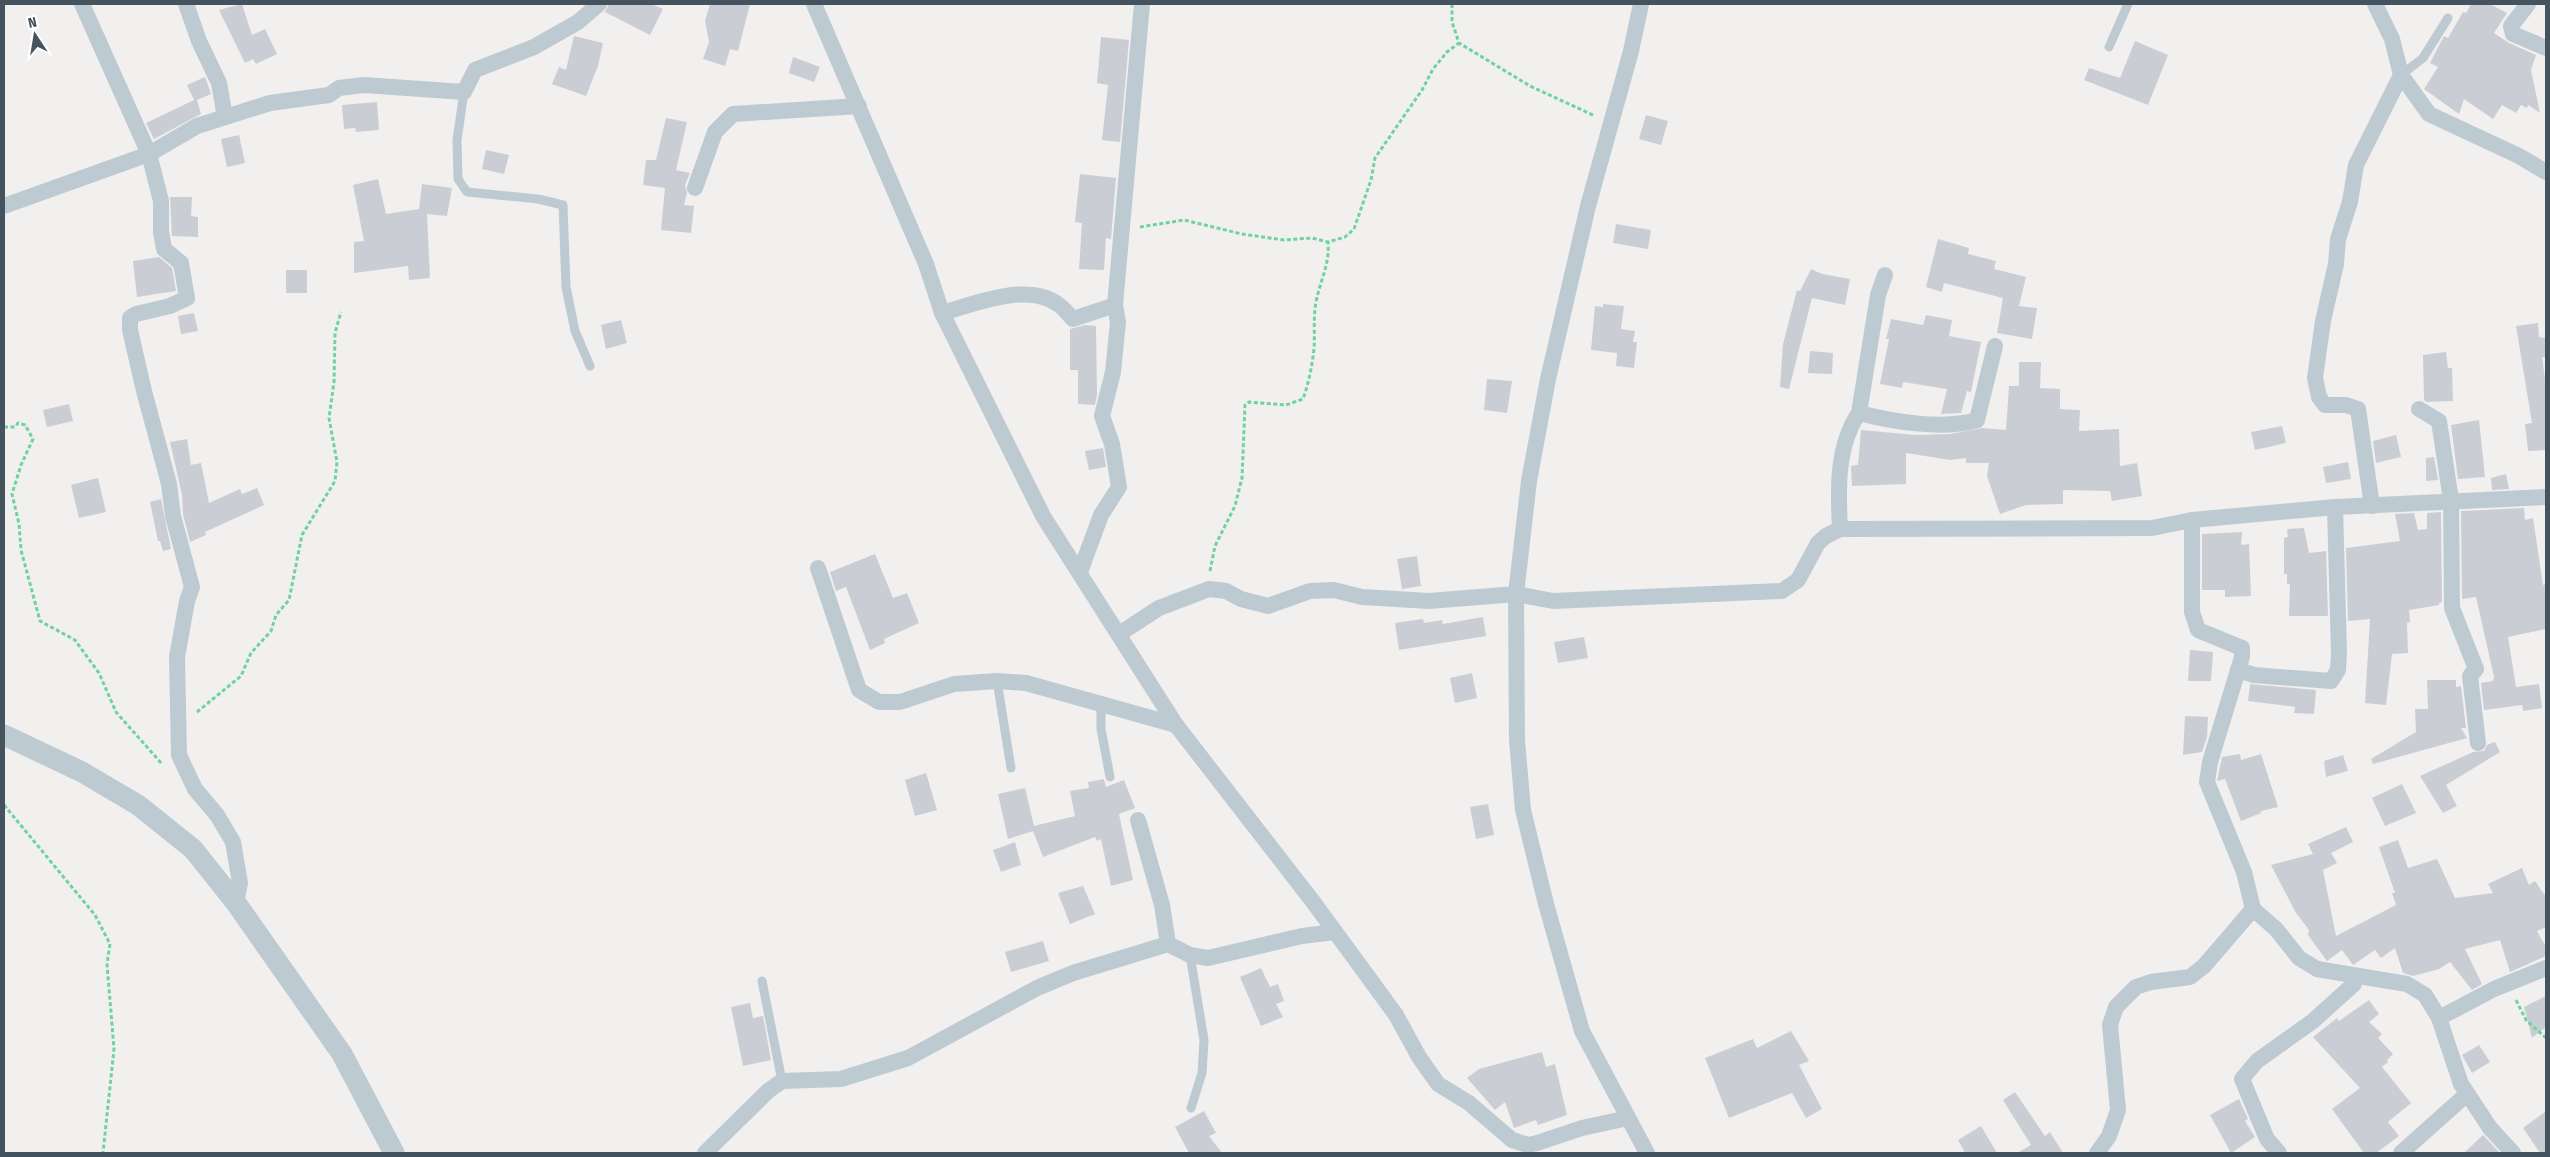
<svg xmlns="http://www.w3.org/2000/svg" width="2550" height="1157" font-family="'Fira Sans Condensed',sans-serif">
<style>
.building{fill:#caced4}
.lines{fill:none;stroke-linecap:round;stroke-linejoin:round}
.path{stroke:#6fd39d;stroke-width:3;stroke-dasharray:4 2.5;stroke-linecap:butt}
.service{stroke:#becad2;stroke-width:9}
.minor{stroke:#becad2;stroke-width:16}
.tertiary{stroke:#becad2;stroke-width:21}
</style>
<rect width="100%" height="100%" fill="#f2efef"/>
<g class="building">
<path d="M242,4L252,35L265,29L277,54L256,64L253,59L245,63L219,10Z"/>
<path d="M609,4H651L663,9L650,35L605,12Z"/>
<path d="M710,4H750L738,51L730,49L725,66L703,59L709,42L705,21Z"/>
<path d="M2471,4H2490L2507,13L2494,33L2509,43L2536,55L2531,70L2540,113L2528,105L2527,108L2521,105L2516,113L2502,105L2493,119L2464,99L2459,114L2424,89L2438,67L2430,63L2444,36L2448,38L2463,12L2466,13Z"/>
<path d="M574,36L603,43L598,66L586,96L552,84L559,67L566,70Z"/>
<path d="M1101,37L1129,40L1120,142L1102,140L1108,85L1097,83Z"/>
<path d="M2135,41L2168,55L2148,105L2084,80L2089,68L2120,78Z"/>
<path d="M793,57L820,67L814,82L789,73Z"/>
<path d="M205,77L211,94L197,100L201,114L154,139L146,123L194,100L187,85Z"/>
<path d="M377,102L379,130L356,132L355,128L344,129L342,105Z"/>
<path d="M1646,115L1668,121L1661,145L1639,139Z"/>
<path d="M666,118L687,122L676,170L690,173L685,185L687,193L684,205L694,206L691,233L661,230L665,188L643,185L646,160H656Z"/>
<path d="M239,135L245,163L227,167L221,139Z"/>
<path d="M486,150L509,155L504,174L482,169Z"/>
<path d="M1080,174L1116,178L1111,239L1106,238L1104,270L1079,269L1082,223L1075,222Z"/>
<path d="M378,179L386,214L419,209L422,184L452,188L447,216L427,214L430,278L409,280L408,266L354,273V242L364,241L353,185Z"/>
<path d="M170,197H192L191,216L198,217V237L172,236Z"/>
<path d="M1616,224L1651,230L1648,249L1613,243Z"/>
<path d="M1938,239L1969,248L1968,254L1996,261L1994,269L2026,277L2019,306L2037,308L2032,339L1997,333L2003,298L1944,283L1942,292L1926,287Z"/>
<path d="M159,257L172,268L176,291L137,297L133,261Z"/>
<path d="M1811,269L1822,274L1850,279L1845,305L1812,298L1789,389L1780,387L1783,344L1797,290L1800,291Z"/>
<rect x="286" y="270" width="21" height="23"/>
<path d="M1603,304L1624,306L1621,329L1635,331L1633,342H1637L1634,368L1616,366L1617,353L1591,350L1595,306L1603,307Z"/>
<path d="M194,313L198,331L181,334L178,316Z"/>
<path d="M1926,315L1952,320L1949,336L1981,342L1971,392L1967,391L1961,413L1941,414L1947,389L1903,382L1902,388L1880,384L1889,339H1886L1891,319L1923,325Z"/>
<path d="M621,320L627,343L606,349L601,325Z"/>
<path d="M2538,323L2539,337L2546,338V357H2542L2546,386V450L2528,451L2525,424L2532,423L2516,326Z"/>
<path d="M1085,325L1096,326L1097,395L1095,405L1078,404V370H1070V329Z"/>
<path d="M1810,351L1833,353L1832,374L1808,373Z"/>
<path d="M2446,352L2448,368H2452L2453,401L2427,402L2424,400L2423,355Z"/>
<path d="M2019,362H2041L2040,388L2060,389V409L2080,410L2079,431L2119,429L2120,466L2137,463L2142,496L2112,501L2110,491L2063,490V504L2026,505L2000,514L1987,476L1989,463H1966V458L1950,460L1906,453V484L1852,486L1851,466L1858,465L1861,430L1916,435L1950,434L1982,428L2006,430L2009,386H2019Z"/>
<path d="M1487,379L1512,381L1507,413L1484,410Z"/>
<path d="M69,404L73,421L47,427L43,410Z"/>
<path d="M2479,420L2485,477L2458,479L2451,425Z"/>
<path d="M2282,426L2286,443L2255,450L2251,432Z"/>
<path d="M2396,435L2401,457L2376,463L2373,441Z"/>
<path d="M187,439L191,465L201,463L209,503L240,489L242,494L257,488L264,505L205,532L206,535L190,542L183,514L182,495L170,442Z"/>
<path d="M1103,448L1106,467L1089,470L1085,451Z"/>
<path d="M2434,457L2438,480L2426,481V458Z"/>
<path d="M2348,462L2351,479L2326,483L2323,467Z"/>
<path d="M2506,474L2509,489L2492,490L2491,478Z"/>
<path d="M98,478L106,512L79,518L71,485Z"/>
<path d="M161,499L171,549L163,551L160,541H158L150,502Z"/>
<path d="M2524,508L2525,520L2533,518L2543,585L2546,584V629L2508,637L2516,687L2539,684L2542,708L2523,711L2522,705L2484,710L2481,683L2493,681L2494,677L2476,597L2462,599L2461,511Z"/>
<path d="M2441,512L2442,602L2439,603V605L2409,610L2410,622L2407,623L2408,653L2392,654L2386,705L2365,703L2370,619L2348,621L2346,548L2400,541L2395,514L2414,513L2418,530L2427,529V513Z"/>
<path d="M2304,528L2309,553L2326,551L2328,616H2289L2290,584H2287V574H2284V538L2288,537L2287,529Z"/>
<path d="M2242,532L2241,545L2249,544L2251,596L2225,597V590H2202V534Z"/>
<path d="M875,554L893,598L907,593L919,623L884,639L885,643L870,650L846,587L836,591L830,572Z"/>
<path d="M1417,556L1421,586L1402,589L1397,559Z"/>
<path d="M1483,617L1486,636L1399,650L1395,623L1423,619L1424,623L1442,620L1443,624Z"/>
<path d="M1584,637L1588,658L1558,663L1554,642Z"/>
<path d="M2190,650L2213,652L2211,681H2188Z"/>
<path d="M1472,673L1477,698L1455,703L1450,678Z"/>
<path d="M2427,680H2456V687L2461,686L2466,728H2461L2467,738L2373,764L2371,759L2416,732L2415,709H2428Z"/>
<path d="M2250,684L2316,690L2314,714L2294,713L2295,707L2248,701Z"/>
<path d="M2185,716L2208,717L2207,737L2202,752L2183,755Z"/>
<path d="M2495,742L2500,752L2446,785L2457,806L2443,813L2420,776L2473,752L2484,751L2487,745Z"/>
<path d="M2240,754L2241,760L2261,754L2278,807L2261,811V813L2241,821L2225,779L2217,781L2222,757Z"/>
<path d="M2343,755L2348,771L2326,777L2324,761Z"/>
<path d="M926,773L937,810L915,816L905,780Z"/>
<path d="M1104,779L1106,787L1124,780L1135,808L1119,814L1133,880L1111,886L1101,839L1097,841L1095,837L1043,857L1033,831L1008,839L998,794L1025,788L1034,826L1075,816L1070,791L1089,788L1088,782Z"/>
<path d="M2402,784L2416,813L2385,826L2372,798Z"/>
<path d="M1488,804L1494,835L1476,839L1470,807Z"/>
<path d="M2346,827L2353,842L2331,853L2337,863L2323,870L2336,936L2396,905L2392,893H2395L2379,847L2398,840L2408,868L2437,859L2455,898L2493,893L2488,884L2522,868L2529,885L2535,881L2546,897V927L2537,931L2546,947V956L2510,972L2500,940L2465,949L2482,984L2472,990L2450,962L2439,969L2413,976L2403,973L2395,948L2381,958L2375,950L2353,965L2342,950L2327,961L2308,935L2309,930L2296,913L2271,865L2313,854L2308,844Z"/>
<path d="M1015,842L1021,865L1001,872L993,850Z"/>
<path d="M1083,886L1095,914L1070,924L1058,893Z"/>
<path d="M1043,941L1049,961L1011,972L1005,952Z"/>
<path d="M1261,968L1270,987L1278,984L1284,1001L1276,1004L1283,1017L1261,1026L1240,977Z"/>
<path d="M2546,996V1027L2532,1038L2524,1007Z"/>
<path d="M2369,1000L2379,1014L2369,1022L2382,1034L2378,1038L2393,1054L2387,1060L2388,1062L2382,1067L2411,1103L2388,1122L2399,1136L2376,1153H2364L2332,1109L2360,1088L2313,1037L2337,1018L2339,1021Z"/>
<path d="M750,1003L753,1018L763,1016L771,1060L743,1066L731,1007Z"/>
<path d="M1791,1031L1809,1061L1799,1065L1822,1109L1806,1118L1792,1093L1729,1118L1705,1058L1753,1039L1757,1048Z"/>
<path d="M2479,1045L2490,1062L2472,1073L2462,1055Z"/>
<path d="M1542,1052L1546,1067L1555,1064L1567,1115L1538,1125L1536,1120L1514,1128L1505,1102L1495,1110L1467,1078L1479,1069Z"/>
<path d="M2015,1092L2045,1136L2050,1132L2063,1153H2017L2031,1145L2003,1100Z"/>
<path d="M2239,1099L2248,1119L2245,1121L2255,1137L2231,1153L2210,1115Z"/>
<path d="M1204,1111L1216,1133L1209,1136L1222,1153H1189L1175,1127Z"/>
<path d="M2546,1111V1153H2540L2523,1128Z"/>
<path d="M1981,1126L1997,1153H1965L1958,1140Z"/>
<path d="M2483,1135L2500,1153H2464Z"/>
</g>
<g class="lines">
<g class="path">
<path d="M1452,4V22L1459,43L1530,86L1595,116"/>
<path d="M1140,227L1184,220L1242,234L1284,240L1312,238L1328,242L1345,237L1354,229L1371,180L1375,158L1422,90L1433,69L1447,52L1459,43"/>
<path d="M4,427H15L18,423L25,425L33,439L21,465L12,494L19,524L21,550L40,621L75,640L99,673L116,712L162,764"/>
<path d="M1210,571L1215,546L1235,506L1242,478L1245,405L1249,402L1286,405L1303,399C1309,382 1312,366 1314,349C1315,334 1313,318 1316,302C1320,281 1330,264 1328,242"/>
<path d="M197,712L241,676L251,653L271,631L276,615L289,600L302,535L335,481L337,462L329,418L334,382L335,333L341,312"/>
<path d="M4,805L95,915L110,944L107,964L114,1049L103,1153"/>
<path d="M2516,1000L2526,1020L2546,1038"/>
</g>
<g class="service">
<path d="M2109,47L2128,4"/>
<path d="M2401,75L2423,58L2448,18"/>
<path d="M464,92L457,140L458,179L467,192L538,199L563,205L566,287L575,331L590,366"/>
<path d="M997,681L1011,768"/>
<path d="M1101,704V729L1110,777"/>
<path d="M1190,955L1204,1040L1202,1073L1191,1108"/>
<path d="M762,981L782,1081"/>
</g>
<g class="minor">
<path d="M82,4L149,154L161,201V232L164,249L181,263L187,298L170,306L136,314L130,318V330L144,391L169,484L173,516L192,587L187,601L177,657L179,755L195,789L217,815L233,842L240,883L236,903"/>
<path d="M186,4L199,41L219,83L225,117"/>
<path d="M814,4L926,264L942,313L1043,516L1176,725L1314,903L1396,1015L1419,1057L1438,1084L1469,1103L1512,1140L1528,1145L1537,1143L1582,1128L1628,1118"/>
<path d="M1641,4L1631,51L1588,206L1548,379L1529,481L1516,594L1517,740L1523,810L1546,904L1582,1031L1647,1153"/>
<path d="M2528,4L2511,26L2513,34L2546,48"/>
<path d="M2401,75L2429,114L2519,156L2546,172"/>
<path d="M695,188L715,132L733,114L859,106"/>
<path d="M4,206L149,154L197,126L270,103L329,95L339,88L364,85L464,92L475,70L534,47L578,22L599,4"/>
<path d="M942,313C974,304 1029,281 1059,305C1064,308 1068,314 1073,319L1115,305"/>
<path d="M2419,409L2439,421L2451,500L2452,608L2476,669L2470,676L2478,743"/>
<path d="M1859,413C1894,422 1943,430 1977,420L1995,346"/>
<path d="M2372,506L2358,409L2346,405H2325L2319,397L2315,378L2323,321L2336,264L2338,239L2350,202L2356,165L2401,75L2392,39L2375,4"/>
<path d="M2192,520V612L2198,630L2242,648V657L2210,762L2207,782L2244,872L2253,909L2276,929L2299,958L2317,969L2407,984L2425,995L2439,1018L2461,1084L2490,1128L2513,1153"/>
<path d="M1840,529C1838,492 1836,446 1859,413L1878,295L1885,275"/>
<path d="M818,568L859,690L879,702H900L954,684L997,681L1026,683L1176,725"/>
<path d="M1080,572L1101,515L1119,487L1112,444L1102,416L1113,372L1118,322L1115,305L1142,4"/>
<path d="M1119,634L1159,608L1209,589L1226,591L1241,599L1268,606L1310,591L1334,590L1362,597L1429,601L1516,594L1553,601L1782,591L1798,580L1818,543L1826,536L1840,529L2152,528L2192,520L2335,507L2546,497"/>
<path d="M2238,670L2254,675L2331,681L2338,670L2339,653L2335,507"/>
<path d="M1138,820L1162,905L1168,944"/>
<path d="M2439,1018L2494,989L2546,968"/>
<path d="M705,1153L768,1091L782,1081L841,1079L908,1058L1037,988L1073,973L1168,944L1190,955L1208,958L1302,936L1335,932"/>
<path d="M2097,1153L2109,1136L2118,1110L2110,1025L2116,1007L2136,987L2151,982L2190,977L2204,966L2253,909"/>
<path d="M2279,1153L2267,1139L2242,1079L2257,1061L2313,1021L2354,984V976"/>
<path d="M2401,1153L2467,1094"/>
</g>
<path class="tertiary" d="M4,735L82,772L138,805L193,849L236,903L342,1054L394,1153"/>
</g>
<rect width="2550" height="1157" fill="none" stroke="#45535e" stroke-width="10"/>
<g transform="translate(35 35) rotate(348)" stroke="#ffffff" stroke-width="4" paint-order="stroke">
<path d="M0-4L9 19L0 12L-9 19Z" fill="#45535e"/>
<text y="-8" font-size="14" font-weight="bold" text-anchor="middle" fill="#45535e">N</text>
</g>
</svg>
